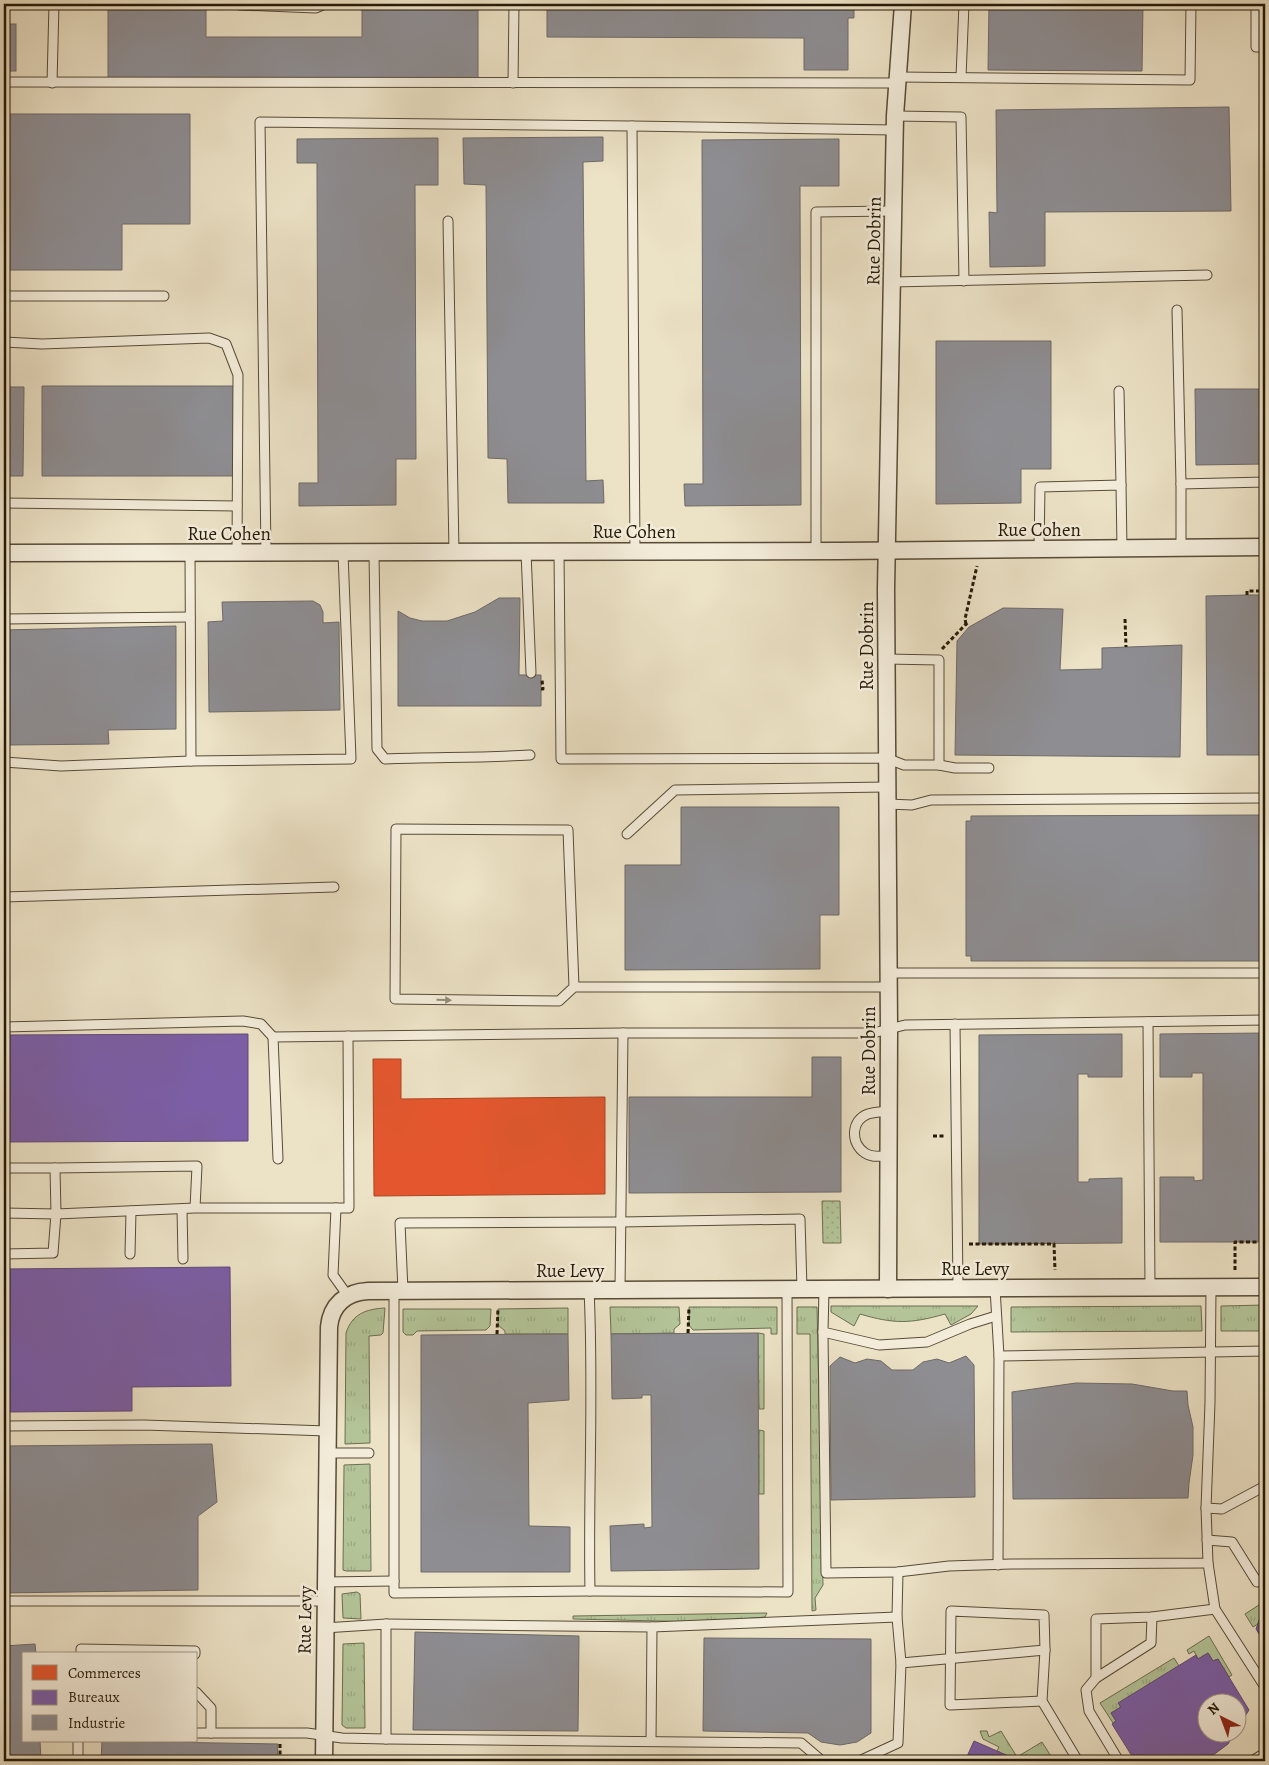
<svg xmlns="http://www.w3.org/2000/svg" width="1269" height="1765" font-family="Alegreya,serif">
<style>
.grass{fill:url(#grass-tufts);stroke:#6c6e50}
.park{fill:url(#park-dots);stroke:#6c6e50}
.shops{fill:#e4572e;stroke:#ab4422}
.offices{fill:#7b5ea7;stroke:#614977}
.industry{fill:#8d8d92;stroke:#6e6a68}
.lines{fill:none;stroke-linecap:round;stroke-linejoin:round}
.lane-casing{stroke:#574b37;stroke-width:11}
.street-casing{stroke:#574b37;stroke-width:19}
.path{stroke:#251907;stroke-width:3;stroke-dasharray:4 2.5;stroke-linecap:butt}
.lane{stroke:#f3ecda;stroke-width:9}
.street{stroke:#f3ecda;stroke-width:16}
.oneway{fill:#968d7b}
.labels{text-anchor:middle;stroke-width:5;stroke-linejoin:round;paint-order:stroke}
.street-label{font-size:19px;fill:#251907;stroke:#f3ecda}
</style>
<defs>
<pattern id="grass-tufts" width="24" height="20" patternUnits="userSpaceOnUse" patternTransform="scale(1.25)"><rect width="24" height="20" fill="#b3c498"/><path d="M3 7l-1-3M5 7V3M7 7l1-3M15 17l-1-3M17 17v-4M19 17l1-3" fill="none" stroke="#9aa882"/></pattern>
<pattern id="park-dots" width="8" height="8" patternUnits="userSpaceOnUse" patternTransform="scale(1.25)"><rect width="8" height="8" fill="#b3c498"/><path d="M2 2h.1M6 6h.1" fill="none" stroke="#9aa882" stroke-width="1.8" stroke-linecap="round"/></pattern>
</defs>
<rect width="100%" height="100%" fill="#ece2c6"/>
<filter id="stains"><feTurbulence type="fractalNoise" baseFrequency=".004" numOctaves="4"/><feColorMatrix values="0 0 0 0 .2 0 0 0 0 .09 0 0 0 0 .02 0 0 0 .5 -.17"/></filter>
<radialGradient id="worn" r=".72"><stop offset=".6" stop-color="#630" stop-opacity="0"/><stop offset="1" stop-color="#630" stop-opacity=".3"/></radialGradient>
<g class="grass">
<path d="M1265,1305V1331H1221V1306Z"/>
<path d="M831,1306H978L971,1314L951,1325L945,1314C910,1324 894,1324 860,1314L854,1326L831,1312Z"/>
<path d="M1201,1306L1202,1331L1011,1332V1307Z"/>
<path d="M610,1307H679L680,1324L674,1329V1333L611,1334Z"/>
<path d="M689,1307H777V1334H771V1328L693,1330L689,1325Z"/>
<path d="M797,1307H817L823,1585L815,1598L816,1610L812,1611L810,1334H797Z"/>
<path d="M385,1308L383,1333L381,1335L369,1336L370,1443L345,1444L346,1333C352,1314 366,1309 385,1308Z"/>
<path d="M568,1308V1334H505V1331L498,1325V1309Z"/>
<path d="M403,1309H491L490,1326L486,1330L417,1331L413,1335H406L403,1332Z"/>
<path d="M758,1333L764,1334V1409H759Z"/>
<path d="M759,1430L764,1431V1494H759Z"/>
<path d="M370,1464L371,1571H346L343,1570L344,1465Z"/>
<path d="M357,1592L360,1594L361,1619L343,1618L342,1594Z"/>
<path d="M1265,1601V1613L1261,1615L1258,1624L1253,1627L1245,1614Z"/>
<path d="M767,1613L765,1617L703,1622L573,1619V1616Z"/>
<path d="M1209,1636L1232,1675L1229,1677L1218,1659L1213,1661L1208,1653L1198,1659L1194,1651L1189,1654L1187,1650Z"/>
<path d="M364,1643L365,1728H346L342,1725L343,1644Z"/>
<path d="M1174,1658L1179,1666L1119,1704L1121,1707L1111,1713L1116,1721L1113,1723L1100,1703Z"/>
<path d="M980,1731H987L989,1737L1001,1731L1017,1757L1042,1742L1054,1761H1019L997,1751L999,1747L983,1739Z"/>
</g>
<path class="park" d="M822,1201H840L841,1243H823Z"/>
<path class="shops" d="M373,1059H401V1099L605,1097V1194L374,1196Z"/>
<g class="offices">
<path d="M248,1034V1141L4,1142V1035Z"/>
<path d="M230,1267L231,1386L132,1387V1411L4,1412V1269Z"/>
<path d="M1265,1613V1644L1256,1629L1261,1615Z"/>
<path d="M1208,1653L1213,1661L1218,1659L1249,1710L1236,1730V1702H1206V1732H1235L1228,1744L1205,1761H1135L1112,1724L1116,1721L1111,1713L1121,1707L1118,1703L1196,1655L1198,1659Z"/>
<path d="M974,1741L997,1751L1019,1761H965Z"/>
</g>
<g class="industry">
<path d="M108,4H206V37H362V4H478V82H108Z"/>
<path d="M547,4H854V18H848V70H804V38L547,37Z"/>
<path d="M989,4H1143L1142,71L988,70Z"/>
<rect x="4" y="24" width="12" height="47"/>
<path d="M1229,107L1231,211L1045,212V266L990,267L989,212L997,213L996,110Z"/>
<path d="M4,114H190V224H122V270H4Z"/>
<path d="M603,137V161L583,162L586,481L603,480L604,503H508L507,459L488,458L486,185L464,184L463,138Z"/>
<path d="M438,138V185H415L416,459H396V505L299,506V483H318L317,163H297V139Z"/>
<path d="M839,139V186H800L801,505L685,506L684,484H703L702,140Z"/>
<path d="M936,341H1051V469H1021V503L936,504Z"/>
<path d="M42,386H236L235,476H42Z"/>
<path d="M4,387H24L23,476H4Z"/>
<path d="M1195,389H1265V464L1196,465Z"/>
<path d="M1247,595H1265V724H1261L1262,755H1207L1206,596Z"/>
<path d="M499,598H520L519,675H541V706H398V611L410,618L422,621H447L475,612Z"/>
<path d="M313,601L320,605L323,612V623L339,622L340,710L209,712L208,622L223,621L222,602Z"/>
<path d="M1003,608L1063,609L1060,670L1102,669V648L1182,645L1180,757L955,755L957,641L969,627Z"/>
<path d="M176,626V729L108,730L109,744L8,745L9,726H4V630Z"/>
<path d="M681,807H839V915H820V969L625,970V865H681Z"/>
<path d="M1265,815V961H971V956H966V821H971V816Z"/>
<path d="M1265,1033V1242H1160V1177H1194V1181L1203,1180V1073H1192V1077H1160V1034Z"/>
<path d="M1122,1034V1077H1088V1074H1078V1182H1089V1179L1122,1178V1243L979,1244V1035Z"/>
<path d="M812,1057H841V1192L629,1193V1097H812Z"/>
<path d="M758,1333L759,1569L611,1571L610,1526L644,1524V1528L652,1527L651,1395H642V1398L612,1399L611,1334Z"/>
<path d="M568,1334L569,1400L528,1403L529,1526L570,1527V1572H421V1335Z"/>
<path d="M966,1356L974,1365L975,1497L831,1500L830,1366L840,1357L855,1363L867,1359L881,1361L892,1370H913L923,1362L937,1359L949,1363Z"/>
<path d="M1076,1383L1132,1384L1173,1391H1187L1188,1405L1193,1427V1455L1189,1483L1188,1498L1013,1499L1012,1392Z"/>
<path d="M212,1444L217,1502L198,1516V1590L4,1593V1446Z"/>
<path d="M415,1632L579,1636L578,1731L413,1730Z"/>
<path d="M704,1638L871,1639V1733L857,1742L840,1745L821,1742L808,1733L703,1731Z"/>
<path d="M35,1644L36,1654H24V1741H40L41,1761H4V1646Z"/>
<path d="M102,1741L278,1744L277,1761H101Z"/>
</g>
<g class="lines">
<defs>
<g id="lane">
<path d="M238,4L240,5L316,8L325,4"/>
<path d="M1256,4V47H1265"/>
<path d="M898,77L1190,80L1191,4"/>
<path d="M961,77L964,4"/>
<path d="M4,82L897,83"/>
<path d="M52,83L54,4"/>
<path d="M513,83L514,4"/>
<path d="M895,116L961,117L964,281"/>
<path d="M632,126L895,130"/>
<path d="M448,221L454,552"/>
<path d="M892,282L1207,275"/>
<path d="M4,296H164"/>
<path d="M1177,310L1181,484"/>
<path d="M4,342L42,344L209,338L226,344L238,375L237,553"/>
<path d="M1119,391L1121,485"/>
<path d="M4,503L237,506"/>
<path d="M1181,548V484L1265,482"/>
<path d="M1039,549L1040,487L1121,485L1122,548"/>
<path d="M816,551V212L893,211"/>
<path d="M526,552L531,673"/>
<path d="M559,552L561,759L886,758L904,765H939V660L886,659"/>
<path d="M190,553L191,761L351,759L343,553"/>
<path d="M266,553L260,122L632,126L635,551"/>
<path d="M374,553L377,749L385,759C434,757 482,758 530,755"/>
<path d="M4,619L190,617"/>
<path d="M4,762L61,766L191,761"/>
<path d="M939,765L955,768H989"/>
<path d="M887,804L912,805L931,800L1265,798"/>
<path d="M627,834L675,790L887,787"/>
<path d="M4,897L334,887"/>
<path d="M888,973H1265"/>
<path d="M574,987L568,830L396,829L395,999L559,1001L574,987H888"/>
<path d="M1148,1022L1150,1287"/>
<path d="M955,1024L958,1288"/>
<path d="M4,1027L243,1021L261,1024L273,1037"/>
<path d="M888,1156C880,1156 872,1158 865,1153C850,1143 851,1120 868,1114C875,1112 882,1112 888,1111"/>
<path d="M278,1159L273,1037L623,1033H873L905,1025L1265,1020"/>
<path d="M4,1168H55"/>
<path d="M195,1208L197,1166L55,1168L56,1214L195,1208H349L348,1036"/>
<path d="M336,1208L333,1275L348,1296"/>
<path d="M182,1209L183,1259"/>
<path d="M4,1213L56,1214L53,1253L4,1254"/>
<path d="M130,1254L131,1211"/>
<path d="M995,1288L999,1356"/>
<path d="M824,1289L823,1332L879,1345L927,1342L970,1324L996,1316"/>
<path d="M589,1290C594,1390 588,1491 590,1591"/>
<path d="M620,1290L623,1033"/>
<path d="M394,1291V1593L590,1591L788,1592L787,1289"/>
<path d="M403,1291L400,1223L621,1222L800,1219L802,1289"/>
<path d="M823,1332L826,1573L898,1572L949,1566L1011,1564L1208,1563L1206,1508L1210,1403L1211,1287"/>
<path d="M4,1426L144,1425L327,1431"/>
<path d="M326,1453H369"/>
<path d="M1206,1508L1222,1509L1265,1486"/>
<path d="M1207,1540L1232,1542L1257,1582L1265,1577"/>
<path d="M1208,1563L1215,1609L1265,1687"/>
<path d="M998,1565L999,1356L1265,1351"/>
<path d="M325,1582L394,1581"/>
<path d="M4,1601H324"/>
<path d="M897,1617L898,1572"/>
<path d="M386,1624L652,1627L651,1741"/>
<path d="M652,1627L897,1617L901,1663"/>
<path d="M324,1628L386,1624V1739"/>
<path d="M81,1654V1649L195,1651V1654"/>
<path d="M1096,1678L1151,1643L1152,1617"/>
<path d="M196,1692L211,1708V1733H307L342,1738L386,1739L801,1743L822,1761"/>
<path d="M1042,1701L950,1705L951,1611L1044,1615L1045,1650"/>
<path d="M196,1733H211"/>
<path d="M78,1761V1741"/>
<path d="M859,1761L898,1743L901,1663L1045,1650L1042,1701L1078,1761"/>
<path d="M1119,1761L1089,1711L1086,1690L1096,1678V1619L1152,1617L1215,1609"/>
<path d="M1252,1761L1265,1753"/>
</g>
<g id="street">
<path d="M4,553L840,551L1265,547"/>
<path d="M888,1289L889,1029L886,589L895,116L903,4"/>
<path d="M324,1761L329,1327C331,1305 346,1292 368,1291L1265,1287"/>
</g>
</defs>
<use href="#lane" class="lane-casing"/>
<use href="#street" class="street-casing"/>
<g class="path">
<path d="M1247,595V591H1265"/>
<path d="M1125,619L1126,647"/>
<path d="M966,624L965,619L977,566"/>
<path d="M942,649L966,624L969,627"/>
<path d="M541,689H543L542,680"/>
<path d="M933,1136H945"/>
<path d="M969,1244H1054L1055,1270"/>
<path d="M1235,1270V1242H1265"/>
<path d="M688,1333L689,1307"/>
<path d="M497,1334L498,1308"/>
<path d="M280,1761V1744"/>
</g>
<use href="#lane" class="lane"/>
<use href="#street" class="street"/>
</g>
<defs><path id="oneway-solid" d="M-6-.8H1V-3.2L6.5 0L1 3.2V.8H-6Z" transform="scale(1.25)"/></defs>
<use class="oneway" href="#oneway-solid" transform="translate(444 1000) rotate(1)"/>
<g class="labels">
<g class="street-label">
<text transform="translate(873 241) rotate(-89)" y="7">Rue Dobrin</text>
<text x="1039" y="536">Rue Cohen</text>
<text x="634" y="538">Rue Cohen</text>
<text x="229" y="540">Rue Cohen</text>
<text transform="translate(866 646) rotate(-90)" y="7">Rue Dobrin</text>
<text transform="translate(868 1051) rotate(-90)" y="7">Rue Dobrin</text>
<text x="975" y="1275">Rue Levy</text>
<text x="570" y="1277">Rue Levy</text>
<text transform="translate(304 1620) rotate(-89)" y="7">Rue Levy</text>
</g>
</g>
<rect width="1269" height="1765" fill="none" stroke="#ece2c6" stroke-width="20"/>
<rect x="5" y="5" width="1259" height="1755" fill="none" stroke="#251907" stroke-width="2.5"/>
<rect x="10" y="10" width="1249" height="1745" fill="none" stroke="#251907"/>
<rect x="22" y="1652" width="175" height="90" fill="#f3ecda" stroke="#a19886"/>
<rect x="32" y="1665" width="25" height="15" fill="#e4572e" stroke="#a19886"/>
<text x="68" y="1678" font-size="15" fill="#251907">Commerces</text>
<rect x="32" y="1690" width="25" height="15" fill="#7b5ea7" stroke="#a19886"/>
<text x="68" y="1702" font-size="15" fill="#251907">Bureaux</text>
<rect x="32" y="1715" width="25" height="15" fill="#8d8d92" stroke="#a19886"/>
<text x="68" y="1728" font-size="15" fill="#251907">Industrie</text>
<g transform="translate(1222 1718) rotate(318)"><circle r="24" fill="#f3ecda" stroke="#a19886"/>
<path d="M0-4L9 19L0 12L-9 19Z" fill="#8f2418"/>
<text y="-8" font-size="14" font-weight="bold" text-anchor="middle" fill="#251907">N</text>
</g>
<rect width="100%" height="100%" filter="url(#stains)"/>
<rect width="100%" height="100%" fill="url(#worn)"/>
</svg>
